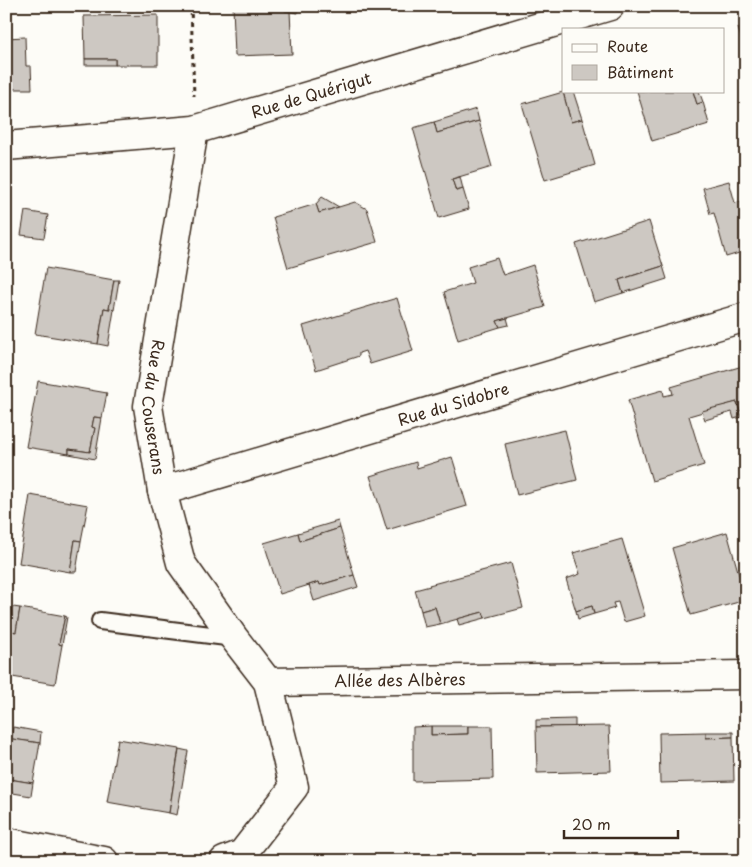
<svg xmlns="http://www.w3.org/2000/svg" width="752" height="867" font-family="'Playpen Sans',sans-serif">
<style>
.building{fill:#cdc8c2;stroke:#3b2a1e}
.lines{fill:none;stroke-linecap:round;stroke-linejoin:round}
.service-casing{stroke:#3b2a1e;stroke-width:20}
.minor-casing{stroke:#3b2a1e;stroke-width:31}
.path{stroke:#3b2a1e;stroke-width:3;stroke-dasharray:4 4;stroke-linecap:butt}
.service{stroke:#fdfcf7;stroke-width:16}
.minor{stroke:#fdfcf7;stroke-width:28}
.labels{text-anchor:middle;stroke-width:4;stroke-linejoin:round;paint-order:stroke}
.street-label{font-size:16px;fill:#3b2a1e;stroke:#fdfcf7}
</style>
<rect width="100%" height="100%" fill="#fdfcf7"/>
<filter id="ink" filterUnits="userSpaceOnUse"><feTurbulence type="fractalNoise" baseFrequency=".02" numOctaves="2"/><feDisplacementMap in="SourceGraphic" scale="10" xChannelSelector="R" yChannelSelector="G"/><feConvolveMatrix kernelMatrix="1 2 1 2 8 2 1 2 1" color-interpolation-filters="sRGB"/></filter>
<g filter="url(#ink)">
<g class="building">
<path d="M233,6H285V11H290L292,54L235,56Z"/>
<path d="M285,6H298V13L285,11Z"/>
<path d="M158,15V65H115V59H85L84,16Z"/>
<path d="M746,26V54L738,28Z"/>
<path d="M25,37L26,66H31L32,89H6V38Z"/>
<rect x="85" y="59" width="30" height="6"/>
<path d="M566,91H573L582,119L571,122L563,92Z"/>
<path d="M637,91H693L697,104L703,102L709,124L652,141Z"/>
<path d="M693,91H699L703,102L697,104Z"/>
<path d="M563,92L571,122L582,119L595,165L545,180L522,104Z"/>
<path d="M476,109L479,121L437,133L434,122Z"/>
<path d="M479,121L492,167L452,179L456,191L463,189L469,209L439,218L413,128L434,122L437,133Z"/>
<path d="M460,177L463,189L456,191L452,179Z"/>
<path d="M729,181L735,203L746,200V251L726,257L714,213L710,214L703,188Z"/>
<path d="M322,197L339,207L319,213L316,204Z"/>
<path d="M355,202L367,209L377,242L288,268L273,217L316,204L319,213Z"/>
<path d="M25,211L48,215L44,238L21,235Z"/>
<path d="M649,221L663,266L619,280L623,293L594,302L576,244Z"/>
<path d="M497,258L503,275L533,265L545,307L497,321L500,327L458,340L444,292L473,283L468,267Z"/>
<path d="M663,266L667,279L623,293L619,280Z"/>
<path d="M46,268L114,280L109,309L104,308L98,344L35,334Z"/>
<path d="M114,280H119L114,310L109,309Z"/>
<path d="M397,298L413,351L370,364L365,351L359,353V356L316,370L303,326Z"/>
<path d="M104,308L114,310L108,346L98,344Z"/>
<path d="M507,318L509,325L500,327L497,321Z"/>
<path d="M746,365V409L740,411L737,402L689,416L704,465L652,481L628,400L663,390L664,396L673,394L671,387Z"/>
<path d="M38,381L107,393L102,418L94,417L92,427L95,428L90,452L69,449V454L26,447Z"/>
<path d="M737,402L741,417L734,419L732,412L705,420L702,411Z"/>
<path d="M94,417L102,418L95,459L69,454V449L90,452L95,428L92,427Z"/>
<path d="M565,430L577,480L517,495L505,444Z"/>
<path d="M452,457L467,506L387,530L370,476L416,462L417,468Z"/>
<path d="M30,495L88,505L81,541L75,540L70,572L19,563Z"/>
<path d="M338,521L340,528L300,541L298,533Z"/>
<path d="M340,528L354,575L320,585L319,582L280,594L264,543L298,533L300,541Z"/>
<path d="M727,532L746,600L691,615L672,548Z"/>
<path d="M622,539L645,616L624,622L618,602L613,603L615,608L594,614L592,606L576,611L566,579L580,574L573,553Z"/>
<path d="M75,540L81,541L76,572H70Z"/>
<path d="M511,563L523,608L485,618L483,612L440,624L435,607L421,611L415,590L430,586L429,585Z"/>
<path d="M354,575L358,587L314,601L309,585L319,582L320,585Z"/>
<path d="M6,606L20,608L16,632L6,630Z"/>
<path d="M592,606L594,614L578,619L576,611Z"/>
<path d="M435,607L440,624L425,627L421,611Z"/>
<path d="M20,608L65,616L59,644L62,645L55,684L6,676V630L16,632Z"/>
<path d="M483,612L485,618L459,625L457,619Z"/>
<path d="M65,616L67,617L62,645L59,644Z"/>
<path d="M575,719V727H536V720Z"/>
<path d="M431,726H468V734L431,735Z"/>
<path d="M431,726V735L468,734V726H492L493,779L413,781V727Z"/>
<path d="M609,726L611,771L537,773L536,727Z"/>
<path d="M13,727L41,732L40,743L11,739Z"/>
<path d="M706,732H733V737L706,738Z"/>
<path d="M706,732V738L733,737L734,781L660,783L659,733Z"/>
<path d="M6,738L40,743L33,783L9,779L8,785H6Z"/>
<path d="M118,739L179,749L169,813L107,802Z"/>
<path d="M179,749L188,751L177,815L169,813Z"/>
<path d="M9,779L33,783L31,796L7,792Z"/>
</g>
<g class="lines">
<defs>
<path id="service" d="M100,621L234,638"/>
<g id="minor">
<path id="s1" d="M194,130L148,406L162,491L181,563L234,638L268,682L294,787L242,854L224,861"/>
<path id="s2" d="M6,146L194,130L610,6"/>
<path id="s3" d="M162,491L746,317"/>
<path id="s4" d="M268,682L746,675"/>
<path d="M6,842L104,861"/>
</g>
</defs>
<use href="#service" class="service-casing"/>
<use href="#minor" class="minor-casing"/>
<path class="path" d="M191,6L194,96"/>
<use href="#service" class="service"/>
<use href="#minor" class="minor"/>
</g>
</g>
<g class="labels">
<g class="street-label">
<text dy="6" stroke="none"><textPath href="#s2" startOffset="311">Rue de Quérigut</textPath></text>
<text dy="6" stroke="none"><textPath href="#s3" startOffset="304">Rue du Sidobre</textPath></text>
<text dy="6" stroke="none"><textPath href="#s1" startOffset="281">Rue du Couserans</textPath></text>
<text dy="6" stroke="none"><textPath href="#s4" startOffset="132">Allée des Albères</textPath></text>
</g>
</g>
<rect width="752" height="867" fill="none" stroke="#fdfcf7" stroke-width="25"/>
<rect x="12" y="12" width="727" height="842" fill="none" stroke="#3b2a1e" stroke-width="2" filter="url(#ink)"/>
<rect x="562" y="28" width="162" height="65" fill="#fdfcf7" stroke="#afa8a0"/>
<rect x="572" y="44" width="25" height="8" fill="#fdfcf7" stroke="#afa8a0"/>
<text x="607" y="52" font-size="15" fill="#3b2a1e">Route</text>
<rect x="572" y="65" width="25" height="15" fill="#cdc8c2" stroke="#afa8a0"/>
<text x="607" y="78" font-size="15" fill="#3b2a1e">Bâtiment</text>
<path d="M564 830v8h114v-8" fill="none" stroke="#3b2a1e" stroke-width="2.5"/>
<text x="572" y="830" font-size="15" fill="#3b2a1e" stroke="#fdfcf7" stroke-width="4" paint-order="stroke">20 m</text>
</svg>
